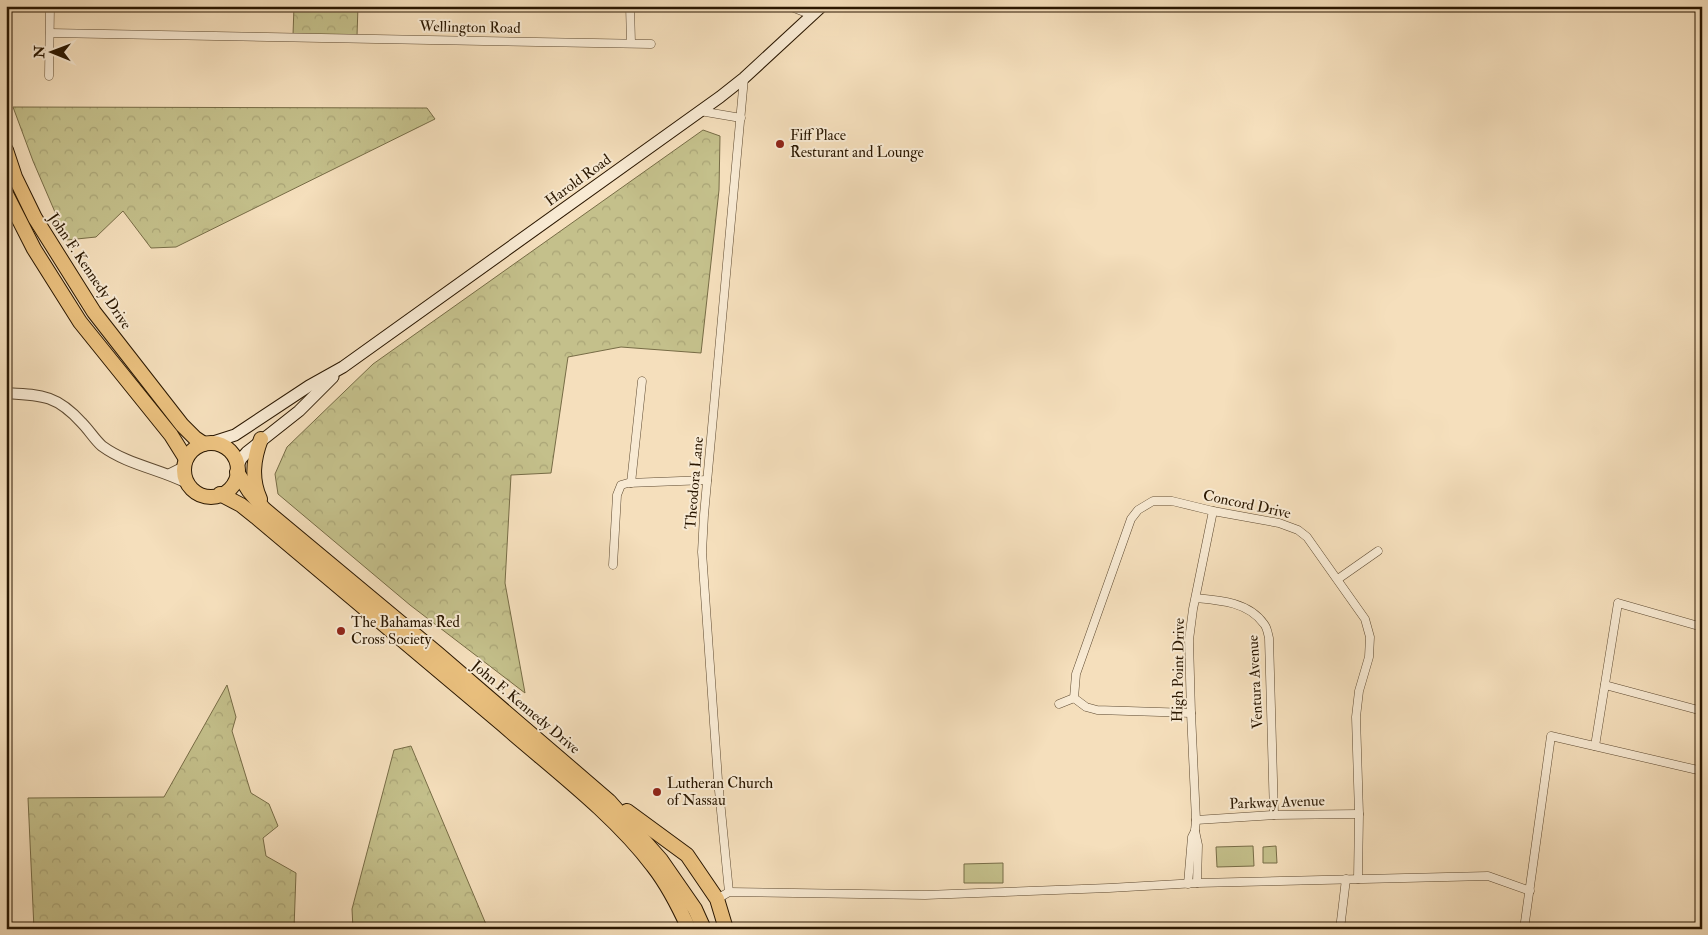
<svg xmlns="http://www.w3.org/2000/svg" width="1708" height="935" font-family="'IM FELL Double Pica',serif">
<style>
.forest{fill:url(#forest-crowns);stroke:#776c46}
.pitch{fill:#c4c08b;stroke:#776c46}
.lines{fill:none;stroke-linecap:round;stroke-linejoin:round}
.minor-casing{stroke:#5d4930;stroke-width:9}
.tertiary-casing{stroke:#5d4930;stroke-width:12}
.secondary-casing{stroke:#2a1701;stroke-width:13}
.trunk-casing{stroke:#2a1701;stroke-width:16}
.minor{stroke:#f8ead3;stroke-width:8}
.tertiary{stroke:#f8ead3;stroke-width:10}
.secondary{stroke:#f8ead3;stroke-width:11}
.trunk{stroke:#eac07e;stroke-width:14}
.poi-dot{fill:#8f2418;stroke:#f8ead3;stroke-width:2}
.labels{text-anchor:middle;stroke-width:4;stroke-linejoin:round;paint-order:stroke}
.street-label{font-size:15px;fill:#2a1701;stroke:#f8ead3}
.poi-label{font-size:15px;fill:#2a1701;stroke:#f8ead3;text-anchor:start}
</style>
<defs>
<pattern id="forest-crowns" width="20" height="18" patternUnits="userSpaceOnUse" patternTransform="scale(1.25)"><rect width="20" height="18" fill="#c4c08b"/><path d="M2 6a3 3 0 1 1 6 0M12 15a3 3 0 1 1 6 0" fill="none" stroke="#a9a476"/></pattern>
</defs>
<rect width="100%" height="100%" fill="#f5dfbc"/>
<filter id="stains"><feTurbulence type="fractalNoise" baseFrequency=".004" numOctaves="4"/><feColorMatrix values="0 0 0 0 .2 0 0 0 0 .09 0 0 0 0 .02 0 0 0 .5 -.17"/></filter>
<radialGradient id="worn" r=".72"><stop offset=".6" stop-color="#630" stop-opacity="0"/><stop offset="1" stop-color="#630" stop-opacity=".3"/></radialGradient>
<g class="forest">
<path d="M294,6H358L357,36L293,35Z"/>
<path d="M13,107L427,108L435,119L176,247L151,248L123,211L96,237L67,240L33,161Z"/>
<path d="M703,130L720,136L719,190L701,353L621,347L568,357L551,473L511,475L505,583L525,693L410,605L278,494L275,474L287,447L373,364Z"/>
<path d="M227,685L236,717L232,731L251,793L269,804L278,826L263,838L266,856L296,873L294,929H34L28,798L164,797Z"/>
<path d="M411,746L488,929H353L352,909L394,750Z"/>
</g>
<g class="pitch">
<path d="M1253,846L1254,866L1217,867L1216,847Z"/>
<path d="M1276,846L1277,863H1263V847Z"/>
<path d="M1003,863V883H964V864Z"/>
</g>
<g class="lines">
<defs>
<g id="minor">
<path d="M630,6L631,43"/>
<path d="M789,6L812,15"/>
<path d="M50,33L651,44"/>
<path d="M49,76L50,6"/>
<path d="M700,111L741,118"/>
<path d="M631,483L642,381"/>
<path d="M613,565L617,495L621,485L628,483L707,480"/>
<path d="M1338,579L1378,551"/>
<path d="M1196,598C1219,600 1249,602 1264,624C1267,627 1268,634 1269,638L1274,815"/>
<path d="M1605,685L1702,711"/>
<path d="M1059,704L1074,698"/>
<path d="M1191,713L1097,710L1086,707L1074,698L1076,674L1131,519L1138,510L1153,501H1172L1213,511L1279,523L1298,530L1307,537L1365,619L1370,637L1369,657L1359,691L1356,717L1359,814L1358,879"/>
<path d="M1595,746L1618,603L1702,627"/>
<path d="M1196,820L1274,815L1359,814"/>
<path d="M1195,831L1198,845L1197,883"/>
<path d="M1188,884L1192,837L1195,831L1196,820L1191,713L1189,640L1193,609L1213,511"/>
<path d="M729,892L718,780L702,552L704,515L744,78"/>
<path d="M717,899L729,892L925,895L1109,888L1197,883L1488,876L1530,891"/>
<path d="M1340,929L1346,879"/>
<path d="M1524,929L1551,736L1702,771"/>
</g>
<g id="tertiary">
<path d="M6,393C42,395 57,395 82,423C89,430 95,440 102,446C128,465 160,469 187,483"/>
<path d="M170,474L184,467"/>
</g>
<g id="secondary">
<path d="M210,443L235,435L309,386L343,367L720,97L744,78L822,6"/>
<path d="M237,467L241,459L247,452L299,411L333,377"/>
</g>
<g id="trunk">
<path d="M6,150L15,177L35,218L94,312L182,425L195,438L204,444"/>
<path d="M6,194L34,249L80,322L171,435L186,459"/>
<circle cx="211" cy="470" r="27"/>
<path d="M237,472L249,491L264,509L438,654L609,801L661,860L695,909L704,929"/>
<path d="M220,494L241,505L256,517C337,586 420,654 502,724C551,767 614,814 653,866C668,885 679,907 689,929"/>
<path d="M260,499C251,479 253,460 261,439"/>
<path d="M627,811L687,855L717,899L726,929"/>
</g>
</defs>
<use href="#minor" class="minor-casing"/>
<use href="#tertiary" class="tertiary-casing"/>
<use href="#secondary" class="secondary-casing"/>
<use href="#trunk" class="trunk-casing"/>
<use href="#minor" class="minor"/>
<use href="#tertiary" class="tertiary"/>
<use href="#secondary" class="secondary"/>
<use href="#trunk" class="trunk"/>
</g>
<g class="poi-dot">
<circle cx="780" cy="144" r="5"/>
<circle cx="341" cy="631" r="5"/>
<circle cx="657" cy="792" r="5"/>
</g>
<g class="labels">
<g class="street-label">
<text transform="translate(470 27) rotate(1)" y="5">Wellington Road</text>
<text transform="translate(578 180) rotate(-36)" y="5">Harold Road</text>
<text transform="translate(90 271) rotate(56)" y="5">John F. Kennedy Drive</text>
<text transform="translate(694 483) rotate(-85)" y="5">Theodora Lane</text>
<text transform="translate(1247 504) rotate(12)" y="5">Concord Drive</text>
<text transform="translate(1178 670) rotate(-89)" y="5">High Point Drive</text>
<text transform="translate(1255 682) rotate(-93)" y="5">Ventura Avenue</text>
<text transform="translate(526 707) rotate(40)" y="5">John F. Kennedy Drive</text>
<text transform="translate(1277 802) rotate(-2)" y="5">Parkway Avenue</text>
</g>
<g class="poi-label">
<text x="790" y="140">Fiff Place<tspan x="790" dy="17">Resturant and Lounge</tspan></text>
<text x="351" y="627">The Bahamas Red<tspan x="351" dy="17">Cross Society</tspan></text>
<text x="667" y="788">Lutheran Church<tspan x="667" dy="17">of Nassau</tspan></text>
</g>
</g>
<rect width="1708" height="935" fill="none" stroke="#f5dfbc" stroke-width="25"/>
<rect x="8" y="8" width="1693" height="920" fill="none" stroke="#2a1701" stroke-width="2.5"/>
<rect x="12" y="12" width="1683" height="910" fill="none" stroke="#2a1701"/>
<g transform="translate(52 52) rotate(271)" stroke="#f8ead3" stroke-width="4" paint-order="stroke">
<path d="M0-4L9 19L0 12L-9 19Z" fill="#2a1701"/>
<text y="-8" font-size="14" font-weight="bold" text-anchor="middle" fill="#2a1701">N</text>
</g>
<rect width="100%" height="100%" filter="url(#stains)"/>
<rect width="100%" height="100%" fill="url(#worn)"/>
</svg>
